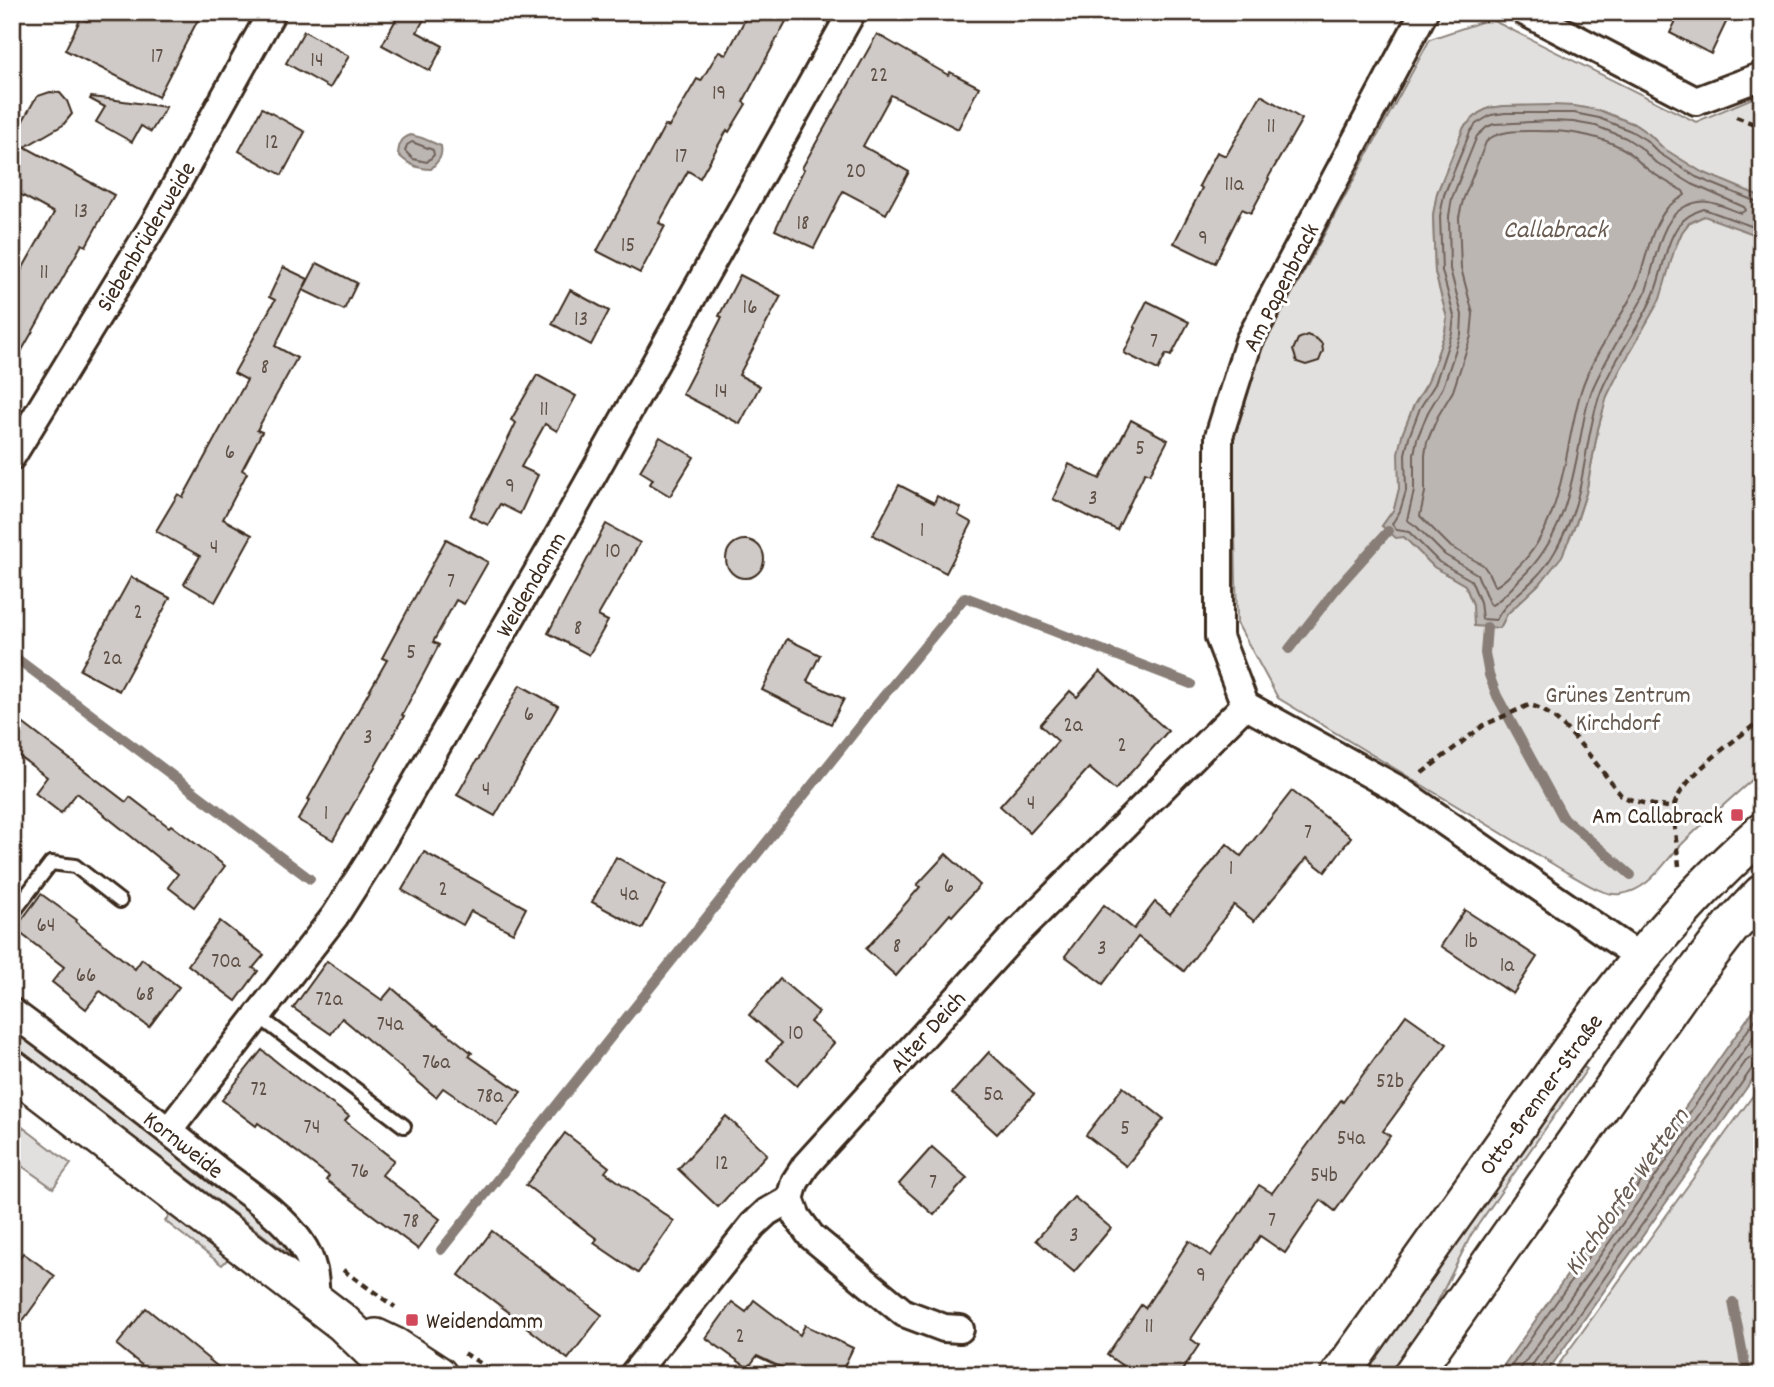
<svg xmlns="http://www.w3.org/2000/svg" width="1774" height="1387" font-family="Dekko,sans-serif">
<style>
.green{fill:#e2e0de;stroke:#8e857e;stroke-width:2;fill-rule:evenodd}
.water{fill:#bcb6b3;stroke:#887e77;stroke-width:2}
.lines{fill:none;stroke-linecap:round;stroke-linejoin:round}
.shore{stroke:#6f625a;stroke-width:2}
.stream{stroke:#887e77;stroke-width:10}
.building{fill:#cfcac7;stroke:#3b2a1e;stroke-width:2}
.service-casing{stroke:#3b2a1e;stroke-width:18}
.minor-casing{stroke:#3b2a1e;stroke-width:32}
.secondary-casing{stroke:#3b2a1e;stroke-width:42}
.path{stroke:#3b2a1e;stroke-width:4.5;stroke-dasharray:7 5;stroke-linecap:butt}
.service{stroke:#fff;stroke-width:12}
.minor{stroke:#fff;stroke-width:26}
.secondary{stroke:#fff;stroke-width:37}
.poi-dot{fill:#d1495b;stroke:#fff;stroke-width:2.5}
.labels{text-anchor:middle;stroke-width:6;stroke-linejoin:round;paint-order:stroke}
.number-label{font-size:21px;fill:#605248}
.street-label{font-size:24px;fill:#3b2a1e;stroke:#fff}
.park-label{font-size:24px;fill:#65584e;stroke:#fff}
.poi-label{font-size:24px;fill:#3b2a1e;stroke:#fff;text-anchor:end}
.water-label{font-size:26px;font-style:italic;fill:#685b52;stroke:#fff}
</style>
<rect width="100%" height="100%" fill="#fff"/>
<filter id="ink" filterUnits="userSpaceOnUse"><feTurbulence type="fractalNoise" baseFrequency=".0143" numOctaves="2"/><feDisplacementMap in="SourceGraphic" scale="14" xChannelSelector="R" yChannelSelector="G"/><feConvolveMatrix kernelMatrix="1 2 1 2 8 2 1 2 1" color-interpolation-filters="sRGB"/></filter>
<g filter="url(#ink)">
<g class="green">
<path d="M1490,19L1696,122L1762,94V771C1735,795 1707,819 1682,844C1663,863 1650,890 1621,894C1604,897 1581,880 1566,872L1278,698L1237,623L1233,443L1261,351L1430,39ZM1504,106L1601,111L1634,124L1650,135L1663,148L1704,216L1689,223L1682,232L1607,396L1598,429L1586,493L1576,524L1542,581L1507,614L1500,628L1475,625L1473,605L1465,585L1434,567L1404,537L1382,526L1394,509L1399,489L1402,435L1414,405L1428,382L1445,332L1447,318L1435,272L1433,215L1437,193L1464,127L1479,113L1489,108Z"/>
<path d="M12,1024L277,1227L297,1255L295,1259L12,1045Z"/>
<path d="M1578,1064L1587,1069L1471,1235L1430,1317L1392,1375H1360Z"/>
<path d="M1762,1083V1375H1551Z"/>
<path d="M12,1119L71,1164L53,1188L12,1159Z"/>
<path d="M170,1215L228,1259L222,1265L165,1221Z"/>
</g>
<g class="water">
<path d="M1552,105L1575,106L1601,111L1634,124L1650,135L1663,148L1700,171L1762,197V237L1704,216L1689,223L1682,232L1674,251L1660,299L1620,370L1607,396L1598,429L1586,493L1576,523L1562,556L1542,581L1507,614L1500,628L1474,626L1473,604L1465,585L1434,567L1404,537L1396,538L1382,526L1394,509L1399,489L1398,453L1402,435L1414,405L1428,382L1445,332L1447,318L1435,272L1433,215L1437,193L1464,127L1479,113L1489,108L1504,106Z"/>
<path d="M411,135L422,138L441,146C443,157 438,161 431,169C417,169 407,164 398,154C399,144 401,138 411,135Z"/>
<path d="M1762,998V1066L1545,1375H1497Z"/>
</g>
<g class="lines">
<g class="shore">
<path d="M1551,121L1573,122L1596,126L1626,138L1640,147L1654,161L1692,184L1744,207L1746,210L1741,213C1718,205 1705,194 1681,209C1659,223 1654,268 1646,291C1643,299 1637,307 1633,315C1619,339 1603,364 1592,390C1585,408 1582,428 1579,447C1569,499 1559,543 1519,580C1511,589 1502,599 1492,605L1489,603L1477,574L1445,555L1416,526L1407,520L1414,491V454L1417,439L1428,412L1443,387L1461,334L1462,315L1450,269L1449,216L1452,198L1477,136L1487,127L1494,124Z"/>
<path d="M1551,131C1576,132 1598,136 1620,147C1631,152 1637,161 1646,168C1657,177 1671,184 1683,191L1685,195C1680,199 1673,202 1668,207C1647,232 1647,264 1634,291C1618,324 1592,355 1581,391C1563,451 1565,523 1516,569C1510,575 1504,582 1496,586L1494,585L1488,572L1483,565L1451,547L1420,516L1425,492V455L1427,442L1438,416L1453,391L1471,336L1473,314L1461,268L1459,217L1463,200L1486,142C1500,127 1532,132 1551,131Z"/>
<path d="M412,142L433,150L434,155L427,162L413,159L405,151L407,145Z"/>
<path d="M1762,203L1757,202L1696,177L1659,153L1646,140L1631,131L1599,118L1574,113H1505L1491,115L1476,124L1470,132L1444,195L1440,216L1442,271L1454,316L1452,333L1435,384L1420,408L1409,437L1405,454L1406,491L1400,511L1392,524L1397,530L1409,532L1439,562L1471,580L1480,602L1482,619L1496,620C1505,602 1522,592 1536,577C1551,562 1560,543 1569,523C1586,482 1585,436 1600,394C1613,359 1639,330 1653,296C1663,273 1664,247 1678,226C1685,217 1694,212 1704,209L1762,230"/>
<path d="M1505,1375L1762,1010"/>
<path d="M1516,1375L1762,1025"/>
<path d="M1531,1375L1533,1364L1565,1318L1746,1061L1753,1056L1762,1054"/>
<path d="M1540,1375L1541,1368L1753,1067L1756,1064L1762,1063"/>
</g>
<g class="stream">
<path d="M1487,627L1485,653L1489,675L1497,696L1563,817L1631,875"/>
<path d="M1289,649L1337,588L1388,531"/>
<path d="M12,655L310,879"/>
<path d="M441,1250L872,710L965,597L1191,684"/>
<path d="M1733,1302L1747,1375"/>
</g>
</g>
<g class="building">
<path d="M92,12H202L158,97L65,50L81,18L87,21Z"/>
<path d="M400,12H428L417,32L443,46L430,71L382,45Z"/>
<path d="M749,12H791L743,102L746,104L729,132L727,130L700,178L688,171L659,223L665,226L640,273L597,251L665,125L669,127L697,79L701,81L719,51L726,55Z"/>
<path d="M1680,12H1731L1711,54L1670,33Z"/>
<path d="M304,31L349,56L330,88L286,63Z"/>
<path d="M877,34L948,75L950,72L979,87L958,129L891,95L863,146L909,172L886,214L843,191L814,248L775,230L804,169L802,168Z"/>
<path d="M50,92L60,93L67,101L72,114L63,125L25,147L114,195L86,246L82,244L12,368V287L54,213L12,190V140L34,101L38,96Z"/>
<path d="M1261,95L1302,119L1268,178L1269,179L1251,213L1242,209L1215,263L1174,243L1202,188L1199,186L1217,152L1226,156Z"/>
<path d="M91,97L109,99L166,107L151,132L141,126L132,142L96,122L105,107L90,99Z"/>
<path d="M262,108L305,132L282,175L239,151Z"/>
<path d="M317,263L357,283L344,310L303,290Z"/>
<path d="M283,267L308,279L275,346L297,358L257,430L262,432L242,470L247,473L223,519L252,535L215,602L184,584L200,556L156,531L178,494L183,497L247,380L234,373L275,300L269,297Z"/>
<path d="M740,275L781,296L739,375L760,386L740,424L682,394L722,317L719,316Z"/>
<path d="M570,290L609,311L591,345L552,324Z"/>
<path d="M1147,301L1189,322L1171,356L1166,354L1158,370L1124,353L1136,328L1134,327Z"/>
<path d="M1307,335L1317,339L1322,344L1323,351L1319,361L1306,365L1297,362L1293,350L1298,339Z"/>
<path d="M537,375L576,396L557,431L545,424L521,467L538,475L520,514L500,504L488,525L470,516L516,423L511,420Z"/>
<path d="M1131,420L1168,440L1150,474L1145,472L1117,530L1053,499L1069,464L1100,479Z"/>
<path d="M660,437L694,457L670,496L650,484L653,479L640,471Z"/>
<path d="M899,485L934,503L937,496L961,508L958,515L972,523L946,573L873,535Z"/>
<path d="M606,524L640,543L598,616L608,621L589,655L548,633Z"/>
<path d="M446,539L488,562L464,604L456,600L433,642L439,645L402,715L404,716L333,840L298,820L310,800L308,799L387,660L382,658Z"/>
<circle cx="745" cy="559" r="19"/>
<path d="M131,577L170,598L119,691L80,670Z"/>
<path d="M787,639L820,655L807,681L844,699L831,724L762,690Z"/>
<path d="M1100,671L1168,731L1115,790L1089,768L1030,833L1000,806L1058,741L1040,725L1070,691L1077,697Z"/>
<path d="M520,685L558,706L495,816L457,795L477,760H478Z"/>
<path d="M12,715L126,802L130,797L169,827L171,825L225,866L194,907L168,887L178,874L77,793L61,813L35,793L47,777L12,751Z"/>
<path d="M1292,791L1351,837L1325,872L1307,858L1254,921L1234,905L1184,971L1138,937L1103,984L1065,956L1104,905L1134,929L1155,902L1170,914L1227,844L1241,856Z"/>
<path d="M424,852L526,908L513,933L471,911L463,925L402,890Z"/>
<path d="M946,854L980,885L952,916L950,914L896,976L866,949L920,887L917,885Z"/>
<path d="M616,857L666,885L642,929L592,902Z"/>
<path d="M41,894L77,920L76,922L135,969L142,959L179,987L149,1027L100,991L86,1009L52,982L64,967L15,929Z"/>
<path d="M1465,910L1537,957L1513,994L1441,946Z"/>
<path d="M220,921L264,955L253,968L258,971L236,1001L188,965Z"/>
<path d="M327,961L382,1000L392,988L436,1026L437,1025L472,1053L469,1056L521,1092L497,1125L443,1088L436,1097L342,1018L331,1034L293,1008Z"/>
<path d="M780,979L819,1012L810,1022L834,1043L797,1086L767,1060L782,1043L749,1015Z"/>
<path d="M1406,1015L1447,1044L1383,1131L1390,1136L1335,1211L1321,1200L1285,1253L1260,1236L1191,1339L1199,1345L1179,1375H1136L1107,1355L1141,1305L1145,1308L1189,1241L1211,1256L1259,1185L1272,1193L1341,1100L1343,1102Z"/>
<path d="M262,1050L303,1083L349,1116L345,1121L394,1160L382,1175L440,1219L418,1249L326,1180L329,1176L258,1123L256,1126L222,1100Z"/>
<path d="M989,1052L1034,1094L997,1134L952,1093Z"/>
<path d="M1123,1087L1164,1119L1126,1166L1086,1135Z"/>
<path d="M726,1116L767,1154L718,1207L678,1169Z"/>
<path d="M565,1133L609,1167L605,1172L674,1221L638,1273L594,1243L597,1239L526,1185Z"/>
<path d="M932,1147L967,1178L934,1215L899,1184Z"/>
<path d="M1074,1197L1111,1228L1074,1272L1036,1240Z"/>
<path d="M492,1231L602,1315L568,1359L525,1326L526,1325L459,1275Z"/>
<path d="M23,1253L55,1276L12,1336V1268Z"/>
<path d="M754,1300L800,1335L805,1325L853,1348L840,1375H797L757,1356L748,1368L706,1338L732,1302L746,1312Z"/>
<path d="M146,1308L228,1375H154L117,1345Z"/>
</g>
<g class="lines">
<defs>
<g id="service">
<path d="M12,914L51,863L75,866L120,901"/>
<path d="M257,1015L404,1126"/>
</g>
<g id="minor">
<path d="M1525,12L1696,101L1762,76"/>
<path d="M12,456L157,219L272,12"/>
<path d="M1245,705L1219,637V436L1249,341L1424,12"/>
<path d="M1245,705L1399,790L1641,958"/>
<path d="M12,1012C82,1064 152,1117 220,1172C246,1192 282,1215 300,1242C315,1263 315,1279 316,1303"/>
<path d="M169,1130L335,916L375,853L563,528L852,12"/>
<path d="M790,1199L797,1217L811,1236L904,1313L944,1328L960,1329"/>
<path d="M633,1375L753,1225L767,1212L790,1199L795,1182L806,1165L1013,937L1245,705"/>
</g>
<g id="secondary">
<path d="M12,1069L342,1322L397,1375"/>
<path d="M376,1338L395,1347L438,1375"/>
<path d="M1340,1375C1400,1290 1460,1205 1521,1120C1593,1017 1666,915 1762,832"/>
<path d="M1412,1375L1683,989L1731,927L1762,894"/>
</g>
</defs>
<use href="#service" class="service-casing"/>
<use href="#minor" class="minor-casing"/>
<use href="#secondary" class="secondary-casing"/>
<g class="path">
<path d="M1736,117L1762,127"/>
<path d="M1422,773L1484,725L1529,705C1560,710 1600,770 1621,795C1636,804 1656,805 1674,808"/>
<path d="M1679,866C1678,854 1672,815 1674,806C1684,774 1736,740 1762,719"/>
<path d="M343,1270L395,1307"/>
<path d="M464,1353L499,1375"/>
</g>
<use href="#service" class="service"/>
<use href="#minor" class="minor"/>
<use href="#secondary" class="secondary"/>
</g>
</g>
<g class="poi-dot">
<rect x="1730" y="808" width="14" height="14" rx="3.5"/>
<rect x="405" y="1313" width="14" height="14" rx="3.5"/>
</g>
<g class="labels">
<g class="number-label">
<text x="157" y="62">17</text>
<text x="317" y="66">14</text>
<text x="879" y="81">22</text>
<text x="719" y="99">19</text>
<text x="1271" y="132">11</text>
<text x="272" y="148">12</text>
<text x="681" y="162">17</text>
<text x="856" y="177">20</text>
<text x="1234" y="190">11a</text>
<text x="81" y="217">13</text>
<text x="803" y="229">18</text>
<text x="1203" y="244">9</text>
<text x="628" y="251">15</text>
<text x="44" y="278">11</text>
<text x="750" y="313">16</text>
<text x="581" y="325">13</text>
<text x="1154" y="347">7</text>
<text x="265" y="373">8</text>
<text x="721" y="397">14</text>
<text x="544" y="415">11</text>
<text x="1140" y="454">5</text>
<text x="230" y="458">6</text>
<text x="510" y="492">9</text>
<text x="1093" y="504">3</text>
<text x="922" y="536">1</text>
<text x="214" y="553">4</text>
<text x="613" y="557">10</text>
<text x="451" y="587">7</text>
<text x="138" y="618">2</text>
<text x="578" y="634">8</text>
<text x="411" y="658">5</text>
<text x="112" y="664">2a</text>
<text x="529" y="720">6</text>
<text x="1073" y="731">2a</text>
<text x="368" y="743">3</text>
<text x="1122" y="751">2</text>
<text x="486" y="795">4</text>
<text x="1031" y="809">4</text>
<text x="326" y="819">1</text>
<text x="1308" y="838">7</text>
<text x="1231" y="874">1</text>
<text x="949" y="892">6</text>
<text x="443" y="895">2</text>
<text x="629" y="900">4a</text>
<text x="46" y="931">64</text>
<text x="1471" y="947">1b</text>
<text x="897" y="952">8</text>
<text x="1102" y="954">3</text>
<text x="226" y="967">70a</text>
<text x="1507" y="971">1a</text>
<text x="86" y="981">66</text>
<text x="145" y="1000">68</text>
<text x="329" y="1005">72a</text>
<text x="390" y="1030">74a</text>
<text x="796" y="1039">10</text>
<text x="436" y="1068">76a</text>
<text x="1390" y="1087">52b</text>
<text x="259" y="1095">72</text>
<text x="993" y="1100">5a</text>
<text x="490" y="1102">78a</text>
<text x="312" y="1133">74</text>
<text x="1125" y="1134">5</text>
<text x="1351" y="1144">54a</text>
<text x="722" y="1169">12</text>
<text x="360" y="1177">76</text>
<text x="1324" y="1181">54b</text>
<text x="933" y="1188">7</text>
<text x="1272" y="1226">7</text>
<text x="411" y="1227">78</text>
<text x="1074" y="1241">3</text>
<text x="1201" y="1281">9</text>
<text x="1149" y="1332">11</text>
<text x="740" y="1342">2</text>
</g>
<g class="street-label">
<text transform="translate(145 236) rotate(-59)" y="8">Siebenbrüderweide</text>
<text transform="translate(1280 287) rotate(-63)" y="8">Am Papenbrack</text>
<text transform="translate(530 584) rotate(-60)" y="8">Weidendamm</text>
<text transform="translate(927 1031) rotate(-48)" y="8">Alter Deich</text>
<text transform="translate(1540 1094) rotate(-54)" y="8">Otto-Brenner-Straße</text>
<text transform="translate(184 1144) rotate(38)" y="8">Kornweide</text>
</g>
<g class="park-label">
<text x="1618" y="702">Grünes Zentrum<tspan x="1618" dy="28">Kirchdorf</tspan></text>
</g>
<g class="poi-label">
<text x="1723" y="823">Am Callabrack</text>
<text x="426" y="1328" text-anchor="start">Weidendamm</text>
</g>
<g class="water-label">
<text x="1555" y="237">Callabrack</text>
<text transform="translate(1625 1191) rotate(-55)" y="9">Kirchdorfer Wettern</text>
</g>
</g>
<rect width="1774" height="1387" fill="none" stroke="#fff" stroke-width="42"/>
<rect x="21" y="21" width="1732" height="1345" fill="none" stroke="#3b2a1e" stroke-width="2.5" filter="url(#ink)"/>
</svg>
